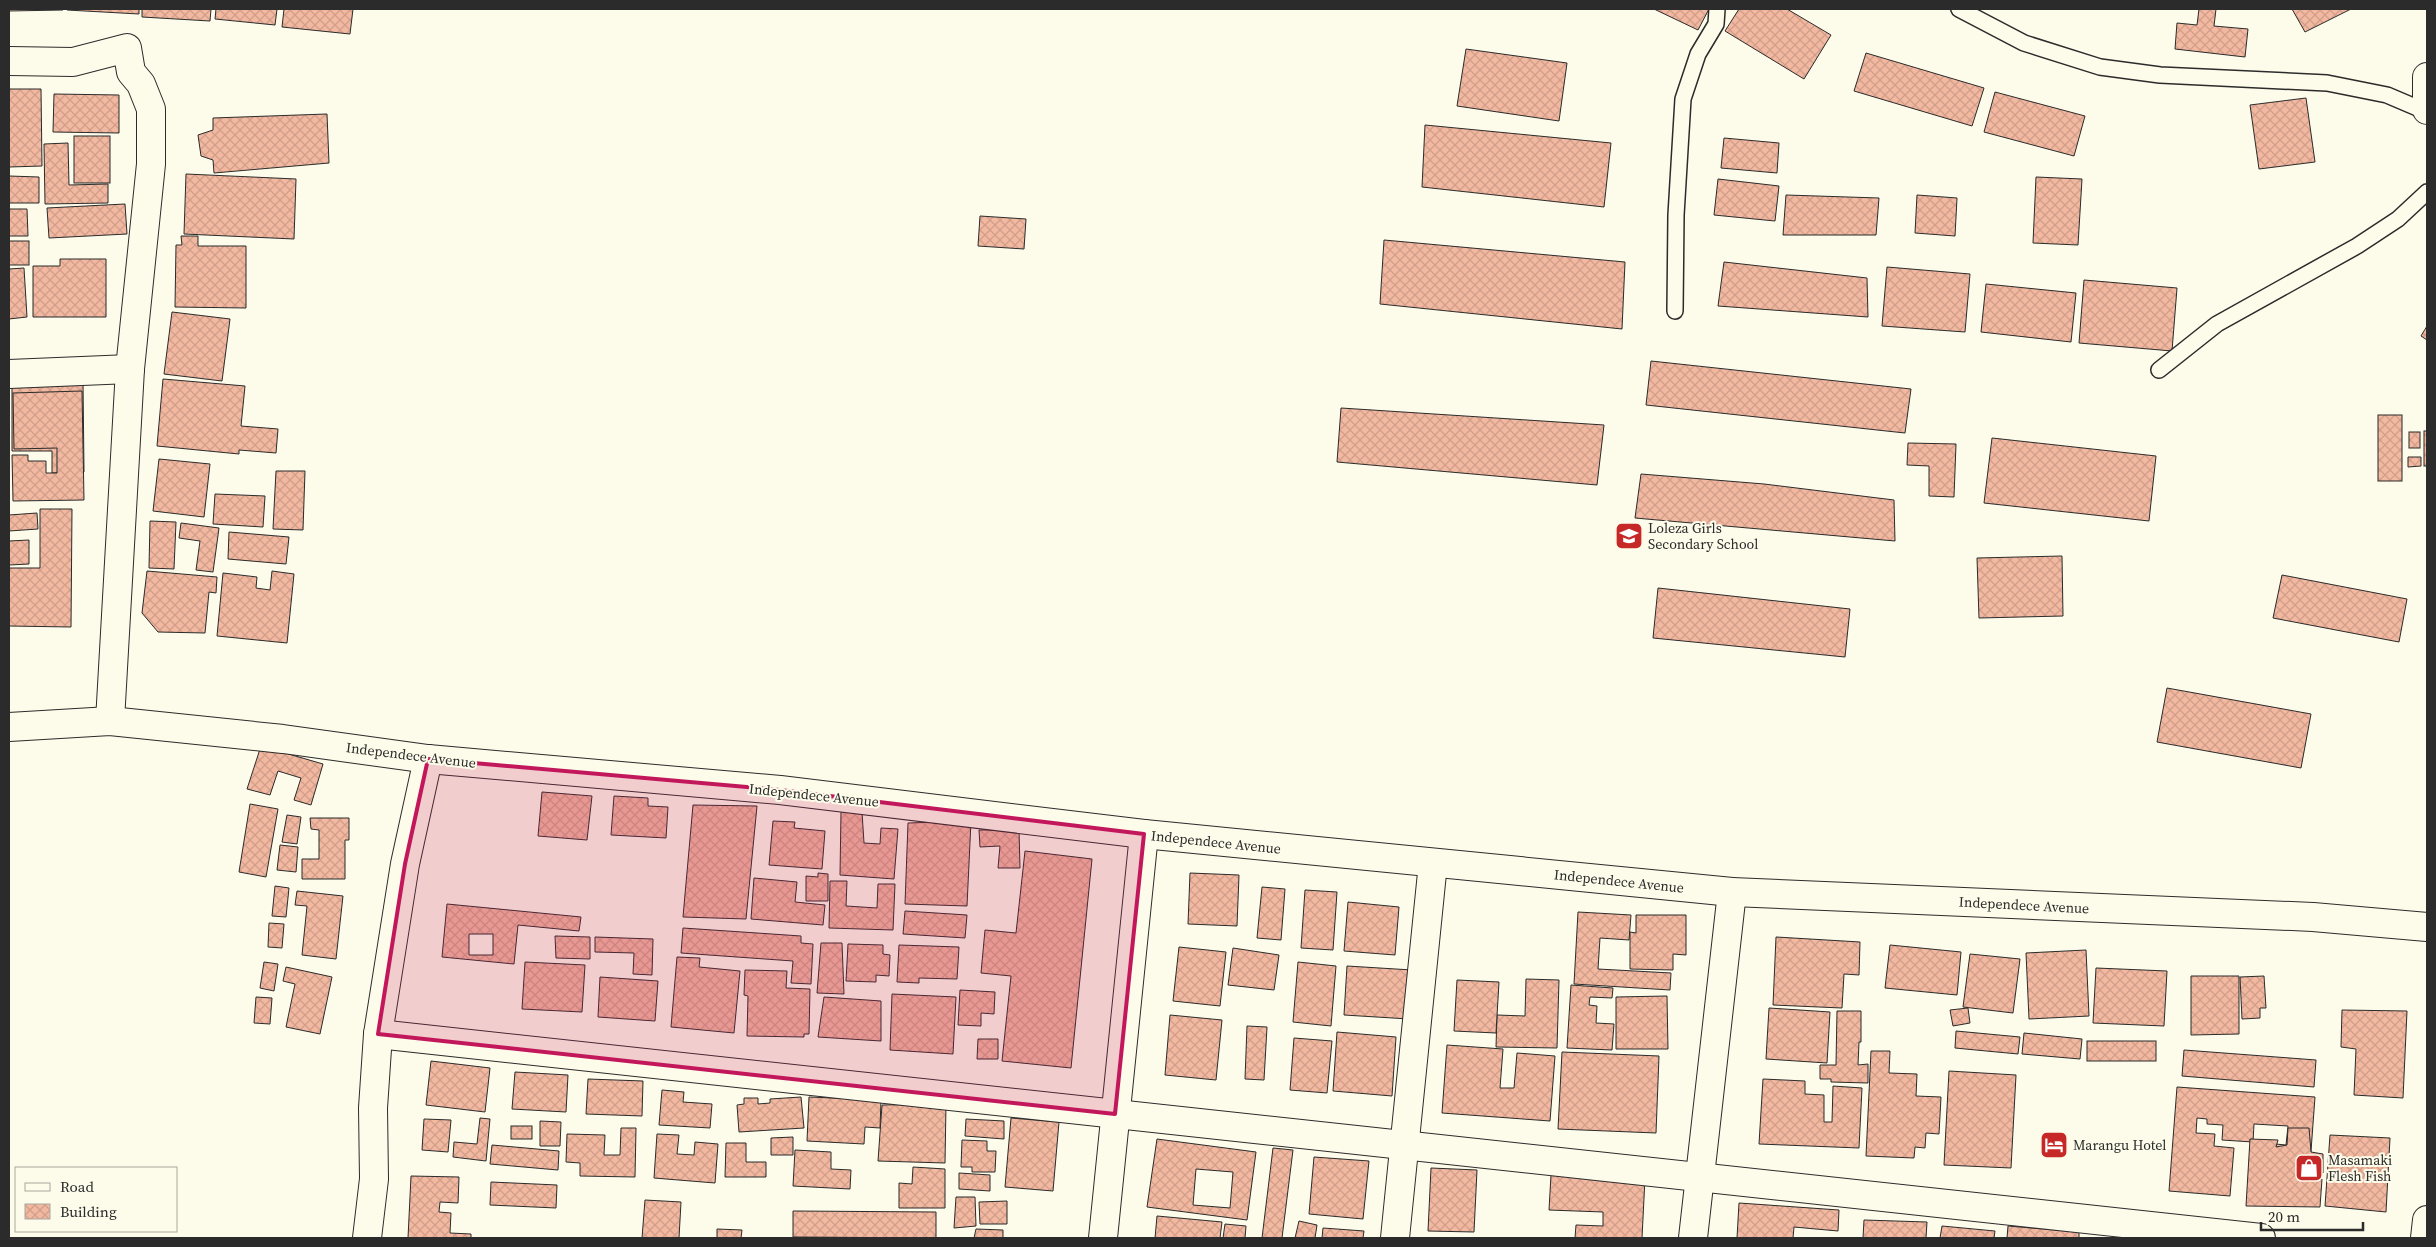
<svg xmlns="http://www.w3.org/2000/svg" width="2436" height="1247" font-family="'Source Serif 4',serif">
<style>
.building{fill:url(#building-cross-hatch);stroke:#2b2b2b;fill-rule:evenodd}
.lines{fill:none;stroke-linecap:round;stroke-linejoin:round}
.lane-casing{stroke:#2b2b2b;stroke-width:18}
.street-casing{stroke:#2b2b2b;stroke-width:30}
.lane{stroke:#fdfbea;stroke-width:15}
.street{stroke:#fdfbea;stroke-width:28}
.marked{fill:#c2185b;fill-opacity:0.2;stroke:#c2185b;stroke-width:4;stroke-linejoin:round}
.labels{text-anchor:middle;stroke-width:4;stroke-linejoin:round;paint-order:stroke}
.poi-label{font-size:14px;fill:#2b2b2b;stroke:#fdfbea;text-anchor:start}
.street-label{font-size:14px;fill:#2b2b2b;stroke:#fdfbea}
</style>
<defs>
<pattern id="building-cross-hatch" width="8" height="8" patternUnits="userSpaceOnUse" patternTransform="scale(1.25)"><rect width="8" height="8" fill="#f2b8a0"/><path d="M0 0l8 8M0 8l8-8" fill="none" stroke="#d09e8a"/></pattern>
</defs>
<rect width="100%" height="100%" fill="#fdfbea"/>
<g class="building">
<path d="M9,9H63V10L9,11Z"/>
<path d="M67,9H139V14L67,10Z"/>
<path d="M142,9H211L210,21L142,17Z"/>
<path d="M216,9H277L275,25L215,19Z"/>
<path d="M284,9H353L350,34L282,27Z"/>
<path d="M1654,9H1709L1698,30Z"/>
<path d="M1739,9H1787L1831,35L1804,79L1725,31Z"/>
<path d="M2199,9H2216L2214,26L2248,29L2245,57L2175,49L2177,23L2197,25Z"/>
<path d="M2292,9H2351L2305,32Z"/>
<path d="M1466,49L1567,63L1559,121L1457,106Z"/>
<path d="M1866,53L1984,88L1972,126L1854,91Z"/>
<path d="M9,89H41L42,166L9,167Z"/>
<path d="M1995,92L2085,116L2074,156L1984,132Z"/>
<path d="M54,94L119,95V133L53,132Z"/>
<path d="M2306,98L2315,162L2259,169L2250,105Z"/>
<path d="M327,114L329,163L214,173L213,160L201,156L198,135L213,130V118Z"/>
<path d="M1425,125L1611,143L1604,207L1422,187Z"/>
<rect x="74" y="136" width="36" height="47"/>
<path d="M1724,138L1779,143L1777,173L1721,168Z"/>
<path d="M68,143L69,185L108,184V203L45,204L44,144Z"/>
<path d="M186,174L296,179L294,239L184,234Z"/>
<path d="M9,176L39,177V203H9Z"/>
<path d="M2036,177L2082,179L2078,245L2033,243Z"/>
<path d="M1718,179L1779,186L1775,221L1714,215Z"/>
<path d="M1786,195L1879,198L1876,235H1783Z"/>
<path d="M1917,195L1957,198L1955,236L1915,233Z"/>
<path d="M125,204L127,234L49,238L47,208Z"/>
<path d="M9,209H27L28,236H9Z"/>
<path d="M980,216L1026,219L1024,249L978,246Z"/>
<path d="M181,236H198V246H246V308L175,307L176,245H182Z"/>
<path d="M1384,240L1625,262L1622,329L1380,304Z"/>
<rect x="9" y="241" width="20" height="24"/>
<path d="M60,259H106V317H33V266H60Z"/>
<path d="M1724,262L1867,278L1868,317L1718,306Z"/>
<path d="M1887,267L1970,274L1965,332L1882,326Z"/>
<path d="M24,268L27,317L9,319V269Z"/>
<path d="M2084,280L2177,288L2172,351L2079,343Z"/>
<path d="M1986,284L2076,293L2071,342L1981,332Z"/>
<path d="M172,312L230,319L222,381L164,374Z"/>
<path d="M2427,326V340L2421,336Z"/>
<path d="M1651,361L1911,389L1905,433L1646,405Z"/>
<path d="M163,379L245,386L241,426L278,429L276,453L239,450V454L157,446Z"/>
<path d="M83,382L84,472L52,473V451H12V383Z"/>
<path d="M82,391L84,500L13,501L12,455H28V461H46V473H57V448L14,449L13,393Z"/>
<path d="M1341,408L1604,425L1597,485L1337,462Z"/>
<rect x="2378" y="415" width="24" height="66"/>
<rect x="2424" y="431" width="3" height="35"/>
<rect x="2409" y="432" width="11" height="16"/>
<path d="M1992,438L2156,456L2149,521L1984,503Z"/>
<path d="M1908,443L1956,444L1954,497L1929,496V466L1907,465Z"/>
<path d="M2408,457H2421V466L2408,467Z"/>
<path d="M159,459L210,464L204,517L153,511Z"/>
<path d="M276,471H305L303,530L273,529Z"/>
<path d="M1641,474L1764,484L1894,500L1895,541L1635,518Z"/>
<path d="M215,494L265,496L263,527L213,524Z"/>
<path d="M40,509H72L71,627L9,626V568H40Z"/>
<path d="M37,513L38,529L9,531V515Z"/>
<path d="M150,521L176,522L174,569L149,568Z"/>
<path d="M181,523L219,528L213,572L196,570L200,541L179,538Z"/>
<path d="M229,532L289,537L286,564L228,559Z"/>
<path d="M29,540V564L9,565V541Z"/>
<path d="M2062,556L2063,616L1979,618L1977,558Z"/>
<path d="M147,571L217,577L216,593L209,592L205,633L158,632L142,613Z"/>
<path d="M272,571L294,574L287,643L217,636L223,573L257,577L256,588L270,590Z"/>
<path d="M2282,575L2407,599L2399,642L2273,618Z"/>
<path d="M1658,588L1850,609L1845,657L1653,638Z"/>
<path d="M2167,688L2311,714L2301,768L2157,742Z"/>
<path d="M261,746L323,764L311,805L294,800L301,778L278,771L270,795L247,789Z"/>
<path d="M542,792L592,796L587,840L538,836Z"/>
<path d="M614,796L648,798V806L668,807L666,838L611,835Z"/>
<path d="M250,804L278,809L266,877L239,872Z"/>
<path d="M693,805L757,806L746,919L683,917Z"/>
<path d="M841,811L862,812L864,843L880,844L881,828L898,829L894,879L840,875Z"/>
<path d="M287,815L301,817L297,844L282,842Z"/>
<path d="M310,818H349V840H345V879H302V859H319V830L311,829Z"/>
<path d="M773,821L795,822L794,828L825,831L822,869L769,865Z"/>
<path d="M971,821L967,906L905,904L908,823Z"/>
<path d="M979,830H1019L1020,868H998L1000,846L980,847Z"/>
<path d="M280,845L298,847L296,872L277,870Z"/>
<path d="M1025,851L1092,859L1071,1068L1002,1061L1011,976L981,973L985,930L1016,933Z"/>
<path d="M818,873L828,874V901H806V876L818,877Z"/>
<path d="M1190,873L1239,875L1237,926L1188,924Z"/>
<path d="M754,878L797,882L795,902L825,905L823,925L751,919Z"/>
<path d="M830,881H847L846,906L877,908L878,884H895L893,930L829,928Z"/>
<path d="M275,886L289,888L286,917L272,916Z"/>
<path d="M1262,887L1285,889L1281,940L1257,938Z"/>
<path d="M1305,890L1337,892L1333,950L1301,948Z"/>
<path d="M297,891L343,896L336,959L302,955L307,906L295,905Z"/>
<path d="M1348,902L1399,907L1395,955L1344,951Z"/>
<path d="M447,904L581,917L579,931L518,925L514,964L442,957ZM469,934H493V955H469Z"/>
<path d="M905,911L967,915L965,938L903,934Z"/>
<path d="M1578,912L1631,915L1629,940L1600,938L1598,969L1671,973L1670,990L1574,984Z"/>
<path d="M1636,915H1686V955L1673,954V970L1630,969V932L1636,933Z"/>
<path d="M269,923L284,924L282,948L268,947Z"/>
<path d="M683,928L801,936V943L813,944L811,984L791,983L793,961L681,953Z"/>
<path d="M555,936L590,937V959L556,958Z"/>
<path d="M595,937L653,939L652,975L633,974L634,953L595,952Z"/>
<path d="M1776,937L1860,942L1859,975L1844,974L1842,1008L1773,1005Z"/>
<path d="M821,943H842L844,994L817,993Z"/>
<path d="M848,944L883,945V954L890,955L889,976L876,975V982L846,981Z"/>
<path d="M899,945L959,947L957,979L919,978V983L897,982Z"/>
<path d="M1890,945L1961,952L1957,995L1885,988Z"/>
<path d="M1179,947L1226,952L1220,1006L1173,1001Z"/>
<path d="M1233,948L1279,955L1274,990L1228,985Z"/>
<path d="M2086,950L2089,1016L2029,1019L2026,953Z"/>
<path d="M1970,954L2020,959L2013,1013L1963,1007Z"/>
<path d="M677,957L700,958L699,967L740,971L734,1033L671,1027Z"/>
<path d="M264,962L278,964L274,991L260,988Z"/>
<path d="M525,962L585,965L582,1012L522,1009Z"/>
<path d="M1298,962L1336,966L1331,1026L1293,1022Z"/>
<path d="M1347,966L1412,970L1409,1019L1344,1015Z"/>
<path d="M286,967L332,977L320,1034L286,1027L295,984L283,981Z"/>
<path d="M2096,968L2167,971L2164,1026L2093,1023Z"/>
<path d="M745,970L787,971L786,988L810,989L809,1034H804V1037L747,1036L748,996L744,995Z"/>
<path d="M2191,976H2239V1034L2191,1035Z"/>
<path d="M2264,976L2266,1008H2260V1018L2242,1019L2240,977Z"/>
<path d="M600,977L658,981L655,1021L598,1017Z"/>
<path d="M1526,979L1559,980L1557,1048L1496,1047L1497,1015L1525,1016Z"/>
<path d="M1457,980L1499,982L1496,1033L1454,1031Z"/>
<path d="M1571,985L1613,988L1612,998L1590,997L1589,1005L1597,1006L1596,1023L1614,1024L1612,1050L1567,1048Z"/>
<path d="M960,990L995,992L994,1014L981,1013V1026L958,1025Z"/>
<path d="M892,994L956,997L953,1054L890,1050Z"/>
<path d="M1667,996L1668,1049H1616V997Z"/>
<path d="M256,997L272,998L270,1024L254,1023Z"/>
<path d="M824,997L881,1001V1041L818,1037Z"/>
<path d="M1769,1008L1830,1012L1827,1063L1766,1059Z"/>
<path d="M1968,1008L1970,1023L1953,1026L1950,1010Z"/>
<path d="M2342,1010L2407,1011L2403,1098L2354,1095L2356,1049L2341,1047Z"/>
<path d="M1837,1011H1861V1042H1859L1858,1065L1868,1064V1083L1831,1082V1079H1820V1065H1836Z"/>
<path d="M1170,1015L1222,1020L1216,1080L1165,1075Z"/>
<path d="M1247,1026L1267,1027L1264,1080L1245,1079Z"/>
<path d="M1956,1031L2020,1037L2018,1054L1955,1048Z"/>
<path d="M1337,1032L1396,1037L1392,1096L1333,1091Z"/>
<path d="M2024,1033L2082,1039L2080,1059L2022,1054Z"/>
<path d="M1294,1038L1332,1041L1327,1093L1290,1090Z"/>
<path d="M978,1039H998V1059H977Z"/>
<rect x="2087" y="1041" width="69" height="20"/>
<path d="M1447,1045L1503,1049L1500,1088H1514L1517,1053L1555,1056L1550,1121L1442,1113Z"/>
<path d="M2184,1050L2316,1060L2314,1087L2182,1076Z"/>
<path d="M1871,1051H1890L1889,1073L1917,1074L1916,1096L1941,1097L1939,1134L1926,1133L1925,1148L1915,1147L1914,1158L1866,1156Z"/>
<path d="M1562,1052L1659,1056L1656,1133L1558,1129Z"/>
<path d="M431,1061L490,1068L485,1112L426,1105Z"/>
<path d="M1949,1071L2016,1075L2011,1168L1944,1165Z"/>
<path d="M515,1072L568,1075L566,1112L512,1109Z"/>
<path d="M588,1079L643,1081L642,1116L586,1114Z"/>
<path d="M1763,1079L1805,1081V1094L1824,1095V1122H1832L1833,1086L1862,1088L1859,1148L1759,1144Z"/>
<path d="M2177,1087L2315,1097L2307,1205L2250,1200L2254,1142L2286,1145L2288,1126L2254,1124L2253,1142L2222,1140L2223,1125L2207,1124V1119L2197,1118L2196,1133L2215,1134L2214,1146L2234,1148L2230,1196L2169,1191Z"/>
<path d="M662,1090L684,1092L683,1102L712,1104L710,1128L659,1125Z"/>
<path d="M801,1097L804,1128L739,1132L737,1105L744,1104V1098H758V1104L770,1103V1099Z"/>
<path d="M809,1097L881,1100L880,1128L865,1127L864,1144L807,1141Z"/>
<path d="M946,1104L945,1163L878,1161L882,1105Z"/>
<path d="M480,1118L490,1119L486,1161L453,1157L454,1142L477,1144Z"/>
<path d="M1011,1118L1059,1122L1053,1191L1005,1187Z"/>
<path d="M424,1119L451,1120L448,1152L422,1150Z"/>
<path d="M966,1119L1004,1121V1139L965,1136Z"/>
<path d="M540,1121L561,1122L560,1146H540Z"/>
<rect x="511" y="1126" width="21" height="13"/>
<path d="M621,1128H636L635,1177L580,1176V1163L566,1162L567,1134L605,1135L604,1155H620Z"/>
<path d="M2288,1128H2309L2311,1152L2323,1154V1173L2312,1175L2313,1179H2322L2320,1207L2246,1206L2250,1139L2278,1140L2276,1147L2287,1145Z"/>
<path d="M657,1134L679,1135L677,1154L694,1155L695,1142L718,1144L715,1183L654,1178Z"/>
<path d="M2330,1135L2390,1138L2386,1212L2325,1206Z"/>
<path d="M793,1137V1155H771V1138Z"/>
<path d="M1157,1139L1256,1152L1247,1220L1147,1207ZM1196,1169L1233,1172L1230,1208L1193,1205Z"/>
<path d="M962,1140L987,1141V1151H996L995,1172H972V1167H961Z"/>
<path d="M726,1143H746V1162H766V1177H725Z"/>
<path d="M492,1145L559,1151L558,1170L490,1164Z"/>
<path d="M1273,1148L1293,1150L1282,1238H1262Z"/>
<path d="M795,1150L831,1152V1169L851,1170L850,1189L793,1186Z"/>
<path d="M1314,1157L1369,1161L1363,1219L1309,1214Z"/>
<path d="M913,1167L945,1169V1208H899V1183L912,1184Z"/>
<path d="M1431,1168L1477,1170L1474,1232L1428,1231Z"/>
<path d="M959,1173L990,1175V1191L959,1189Z"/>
<path d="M1551,1175L1645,1178L1642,1238H1575L1576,1225L1603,1226V1212L1549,1210Z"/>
<path d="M411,1176L459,1177L458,1203L440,1202L439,1212L451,1213L450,1233L471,1234V1238H408Z"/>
<path d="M491,1182L557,1185L556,1208L490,1205Z"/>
<path d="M956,1197H975L976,1226L954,1228Z"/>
<path d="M645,1200L681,1202L679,1238H642Z"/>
<path d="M1007,1201V1224H980L979,1202Z"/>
<path d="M1739,1203L1839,1210L1838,1231L1794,1227L1793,1238H1737Z"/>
<path d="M793,1211L936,1212V1238L793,1237Z"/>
<path d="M1157,1216L1222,1222L1220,1238H1155Z"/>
<path d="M1864,1220L1927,1222L1926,1238H1863Z"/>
<path d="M1299,1221L1317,1225L1315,1238H1295Z"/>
<path d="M1225,1224L1246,1226L1245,1238H1223Z"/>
<path d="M1942,1226L1995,1231L1994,1238H1940Z"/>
<path d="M2008,1226L2079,1232V1238H2007Z"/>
<path d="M1323,1228L1364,1231L1363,1238H1322Z"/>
<path d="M717,1229L742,1230L741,1238H717Z"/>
<path d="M976,1229L1003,1230V1238H974Z"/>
</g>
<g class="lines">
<defs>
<g id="lane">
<path d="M1959,9L2024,43L2100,67L2160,75L2327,83L2387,95L2427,112"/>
<path d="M1675,311L1676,215L1683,99L1698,54L1716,24L1717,9"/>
<path d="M2159,370L2217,324L2357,246L2398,219L2427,192"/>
</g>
<g id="street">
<path d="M9,61L73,62L127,48L131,72L141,84L151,109V164L130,369L110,721"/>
<path d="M2427,110V77"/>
<path d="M9,374L130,369"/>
<path d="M9,727L110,721L283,739L428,759L780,790L1144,834L1732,892L2313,917L2427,927"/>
<path d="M378,1034L2261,1238"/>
<path d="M367,1238L374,1179L373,1108L378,1034L405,864L428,759"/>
<path d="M1103,1238L1144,834"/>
<path d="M1395,1238L1433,863"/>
<path d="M1693,1238L1732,892"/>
<path d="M2425,1238L2427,1220"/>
</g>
</defs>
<use href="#lane" class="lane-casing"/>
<use href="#street" class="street-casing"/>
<use href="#lane" class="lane"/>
<use href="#street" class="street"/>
</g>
<path class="marked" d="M428,759L780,790L1144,834L1115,1114L378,1034L405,864Z"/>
<defs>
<symbol id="school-square" viewBox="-11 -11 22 22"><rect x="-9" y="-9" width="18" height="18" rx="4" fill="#c62828" stroke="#fdfbea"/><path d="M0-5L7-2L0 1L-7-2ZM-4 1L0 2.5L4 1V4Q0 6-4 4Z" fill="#fff"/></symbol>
<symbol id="hotel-square" viewBox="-11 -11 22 22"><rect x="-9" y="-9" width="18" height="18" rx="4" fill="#c62828" stroke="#fdfbea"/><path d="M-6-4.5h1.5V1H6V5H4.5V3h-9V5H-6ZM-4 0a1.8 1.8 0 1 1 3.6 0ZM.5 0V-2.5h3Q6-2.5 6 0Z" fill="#fff"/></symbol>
<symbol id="shop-square" viewBox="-11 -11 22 22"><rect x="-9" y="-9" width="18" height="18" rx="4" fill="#c62828" stroke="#fdfbea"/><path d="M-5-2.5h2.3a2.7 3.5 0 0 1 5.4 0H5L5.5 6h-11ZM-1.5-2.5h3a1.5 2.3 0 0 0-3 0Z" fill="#fff"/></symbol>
</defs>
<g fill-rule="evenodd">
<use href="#school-square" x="1613" y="520" width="32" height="32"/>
<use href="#hotel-square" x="2038" y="1129" width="32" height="32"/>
<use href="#shop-square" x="2293" y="1152" width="32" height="32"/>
</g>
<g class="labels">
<g class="poi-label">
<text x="1648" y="533">Loleza Girls<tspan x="1648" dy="16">Secondary School</tspan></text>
<text x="2073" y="1150">Marangu Hotel</text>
<text x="2328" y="1165">Masamaki<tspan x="2328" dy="16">Flesh Fish</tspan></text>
</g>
<g class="street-label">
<text transform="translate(411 755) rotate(7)" y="5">Independece Avenue</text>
<text transform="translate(814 795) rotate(6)" y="5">Independece Avenue</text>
<text transform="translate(1216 842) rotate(6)" y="5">Independece Avenue</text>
<text transform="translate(1619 881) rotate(6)" y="5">Independece Avenue</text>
<text transform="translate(2024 905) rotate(3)" y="5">Independece Avenue</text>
</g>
</g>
<rect width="2436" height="1247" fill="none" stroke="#2b2b2b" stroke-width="20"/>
<rect x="15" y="1167" width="162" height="65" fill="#fdfbea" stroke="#a9a89e"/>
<rect x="25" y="1183" width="25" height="8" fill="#fdfbea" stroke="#a9a89e"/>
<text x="60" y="1192" font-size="15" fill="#2b2b2b">Road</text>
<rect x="25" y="1204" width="25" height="15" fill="url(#building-cross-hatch)" stroke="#a9a89e"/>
<text x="60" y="1217" font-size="15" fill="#2b2b2b">Building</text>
<path d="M2261 1222v8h102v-8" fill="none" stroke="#2b2b2b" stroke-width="2.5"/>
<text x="2268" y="1222" font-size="15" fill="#2b2b2b" stroke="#fdfbea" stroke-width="4" paint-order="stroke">20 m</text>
</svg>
